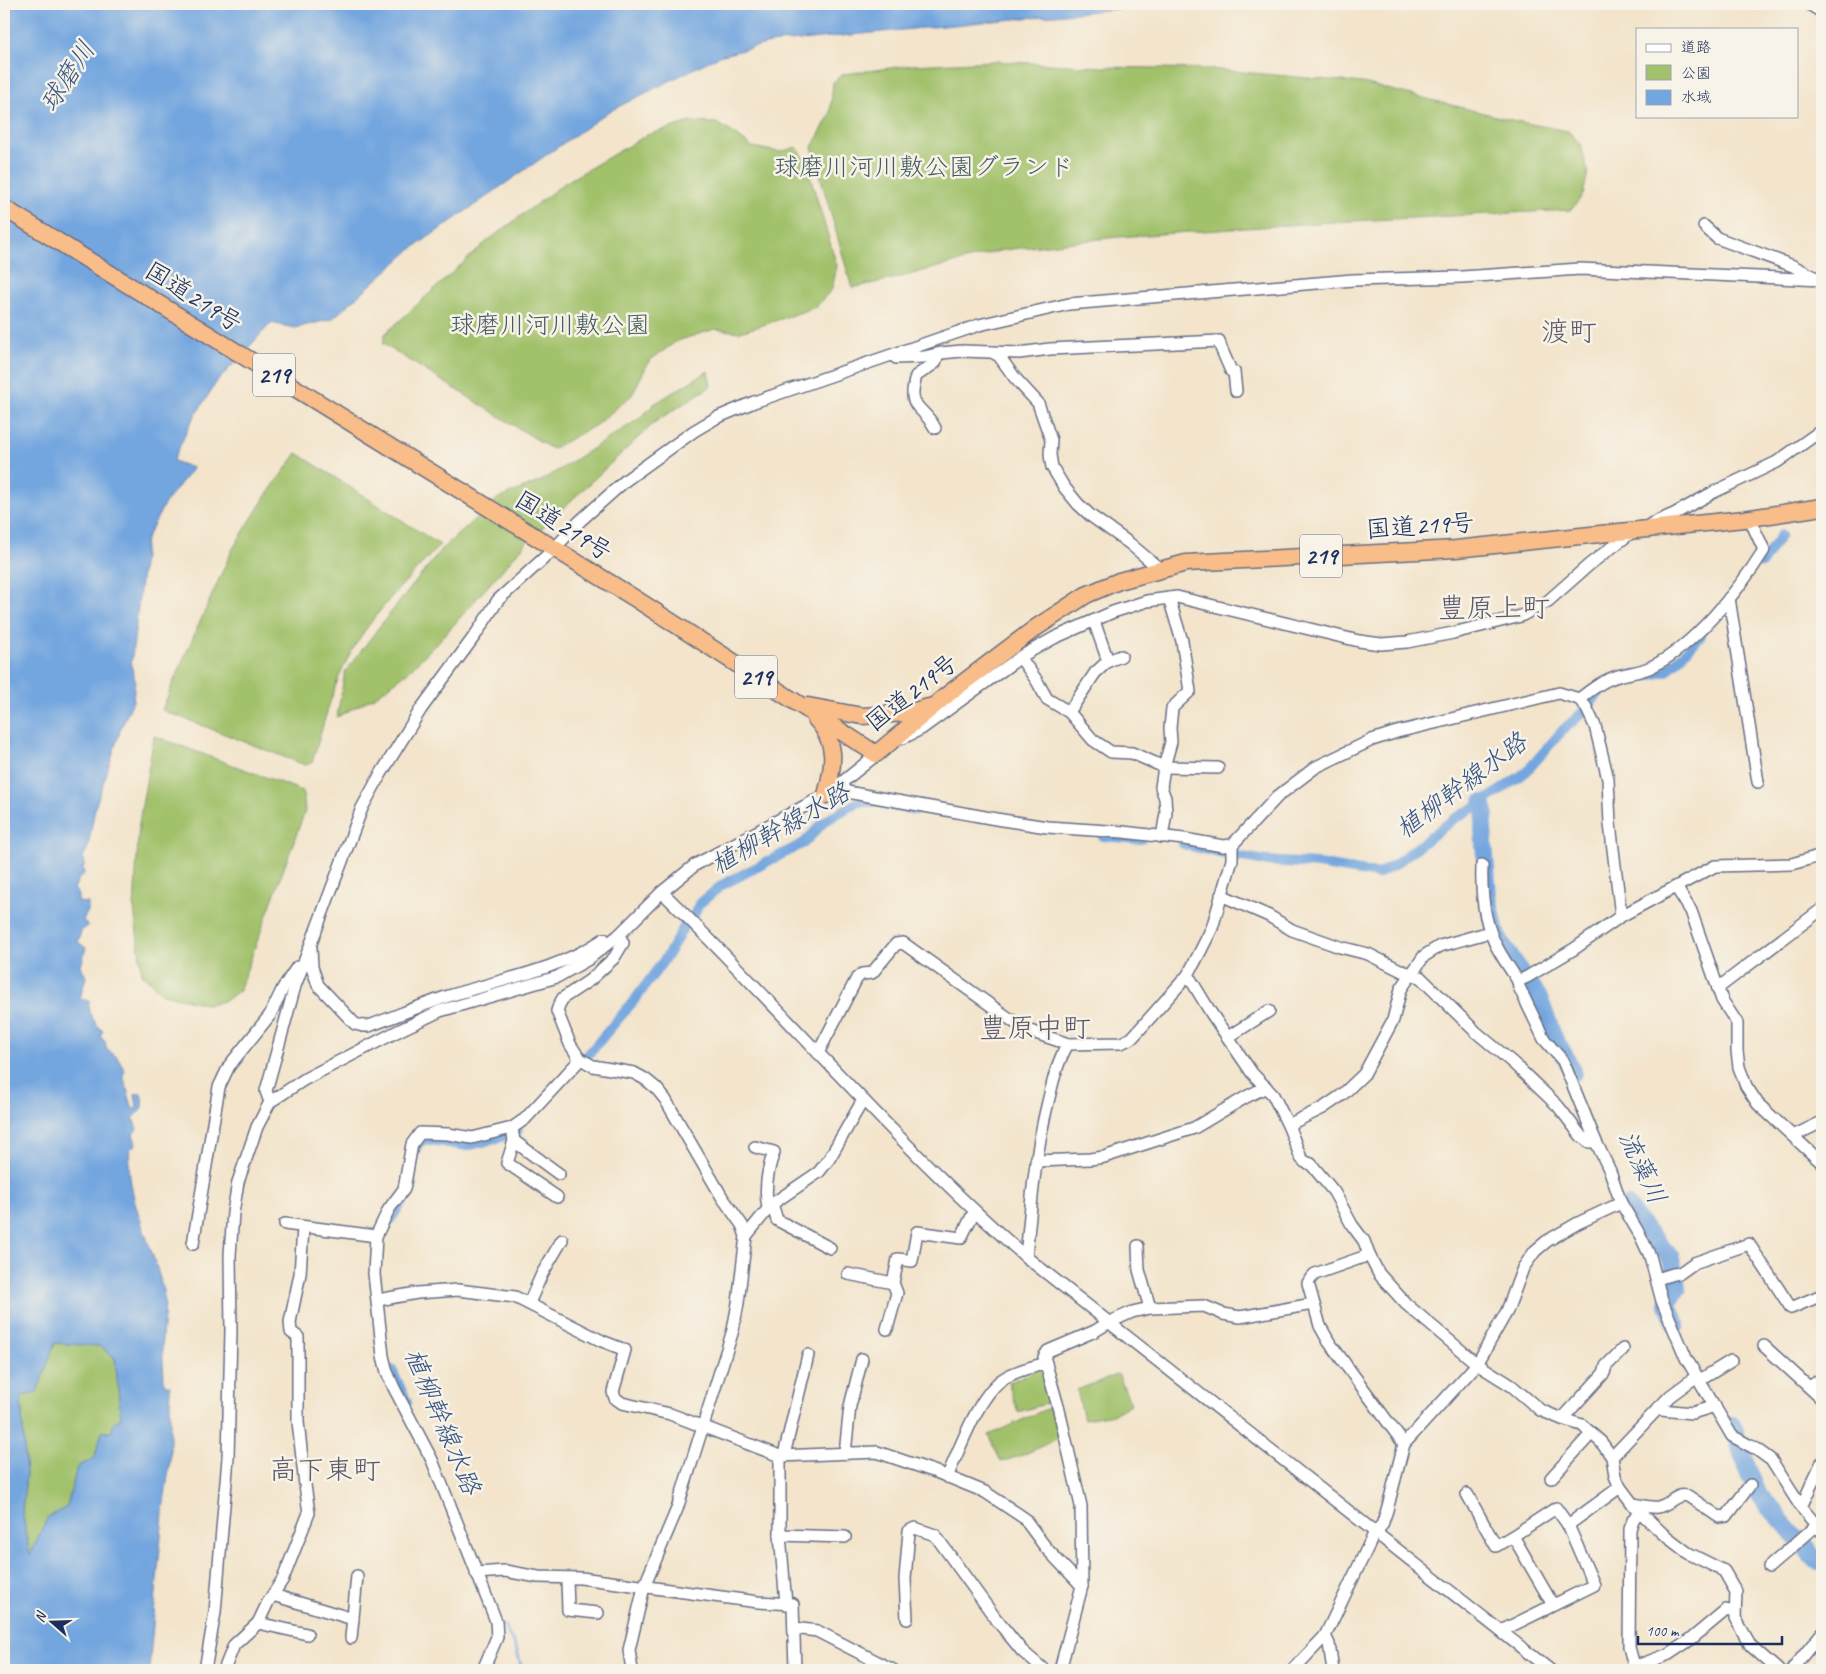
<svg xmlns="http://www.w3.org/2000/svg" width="1826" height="1674" font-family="Caveat,'Klee One',sans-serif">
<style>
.green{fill:#a1c16a;stroke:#5e7864}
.water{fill:#73a6df;stroke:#476a9e;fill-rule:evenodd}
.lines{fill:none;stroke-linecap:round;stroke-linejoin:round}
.stream{stroke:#73a6df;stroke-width:3}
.canal{stroke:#73a6df;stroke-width:10}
.river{stroke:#73a6df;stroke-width:18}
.minor-casing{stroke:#676e84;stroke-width:14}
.highway-casing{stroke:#676e84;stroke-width:19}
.minor{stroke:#fff;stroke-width:11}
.highway{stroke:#f8bd89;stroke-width:16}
.labels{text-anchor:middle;stroke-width:5;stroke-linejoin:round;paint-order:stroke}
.shield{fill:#f7f3e8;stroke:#5d6a87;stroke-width:1}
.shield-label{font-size:24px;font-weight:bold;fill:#1b2f5e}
.park-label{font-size:25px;fill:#435b62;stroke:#f7f3e8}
.street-label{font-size:25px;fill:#1b2f5e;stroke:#f7f3e8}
.water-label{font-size:26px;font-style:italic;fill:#355385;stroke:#f7f3e8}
.quarter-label{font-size:28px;fill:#5e5a69;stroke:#f7f3e8}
</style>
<rect width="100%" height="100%" fill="#f7f3e8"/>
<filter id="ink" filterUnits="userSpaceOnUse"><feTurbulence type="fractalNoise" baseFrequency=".02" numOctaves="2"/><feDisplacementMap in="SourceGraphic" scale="10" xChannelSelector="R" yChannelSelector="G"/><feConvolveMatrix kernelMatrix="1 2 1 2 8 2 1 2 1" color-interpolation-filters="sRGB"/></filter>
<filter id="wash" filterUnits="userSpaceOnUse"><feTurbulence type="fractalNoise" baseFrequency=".0096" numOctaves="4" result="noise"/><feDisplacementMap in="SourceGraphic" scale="20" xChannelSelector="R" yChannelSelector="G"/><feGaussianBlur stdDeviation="1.12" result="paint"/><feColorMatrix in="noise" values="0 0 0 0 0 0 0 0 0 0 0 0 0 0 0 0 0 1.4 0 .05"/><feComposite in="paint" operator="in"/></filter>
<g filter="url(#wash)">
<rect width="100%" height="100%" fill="#f3e4cb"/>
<g class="green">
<path d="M994,61L1103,67L1209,69L1363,83L1516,121L1568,131L1581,145L1588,172L1583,195L1571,210L1332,222L1118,237L1003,250L897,278L852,288L812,147L830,115L833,82L844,74L913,65Z"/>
<path d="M690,122L717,123L735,134L752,147L779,152L797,147L805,159L837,266L832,289L816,307L757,327L740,332L715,329L677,341L649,361L632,395L596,425L552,449L383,344L385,334L486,242L566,182L647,135Z"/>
<path d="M708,371L711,386L655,422L527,542L442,638L408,672L376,696L337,717L345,672L379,627L443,548L497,499L543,480L639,419L654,404Z"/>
<path d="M297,453L440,545C401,586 357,629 337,682C327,709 320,736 312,763L305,765L162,710L175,678L232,550L265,497Z"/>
<path d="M154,736L303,791L305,811L239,991L226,1000L210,1005L163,994L142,974L134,908L139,823Z"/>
<path d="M55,1343L99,1346L115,1358L121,1418L112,1432H102L94,1459L77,1467L67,1507L48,1517L30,1555L22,1511L26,1475L21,1397L37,1392Z"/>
<path d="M1045,1366L1055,1401L1018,1412L1008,1383Z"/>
<path d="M1118,1374L1131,1404L1114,1414L1084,1419L1077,1390Z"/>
<path d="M1055,1405L1063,1436L1023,1455L1001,1462L989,1435Z"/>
</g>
<path class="water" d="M4,4H1167L770,43L719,56L608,112L410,250L332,319L295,328L271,323L216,383L191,422L173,461L193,468L165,503L146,539L131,665L135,680L133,701L121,728L95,808L88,847L83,857L85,863L83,868L84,874L79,878L74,889L78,893V902L88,903V911L83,920L88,926L81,931L78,942L86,948L81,966L86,977L80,999L89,1001C87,1011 95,1025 103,1031L100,1036L105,1042L107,1050L117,1057L125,1071L123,1075L133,1110L137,1107L135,1094L141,1093C144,1105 143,1110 133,1118L137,1129L133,1134L136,1144L130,1149C123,1196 156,1250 164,1296C166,1309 163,1324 162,1338C162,1353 164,1368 164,1384L170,1386V1461L164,1503L149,1670H4ZM55,1343L99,1346L115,1358L121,1418L113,1423L112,1432H102L94,1459L77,1467L67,1507L48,1517L30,1555L22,1511L26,1475L21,1397L37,1392Z"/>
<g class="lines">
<path class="stream" d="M501,1625L505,1627L517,1651L522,1670"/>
<g class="canal">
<path d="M1762,563L1781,535"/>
<path d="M1631,676L1637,675L1648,676L1667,671L1701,636"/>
<path d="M1103,836L1141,839"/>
<path d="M1183,844L1223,854"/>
<path d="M1237,856L1266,861L1317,864L1378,874L1394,865L1454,819L1482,803L1526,772L1563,730L1583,712L1602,689L1613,682"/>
<path d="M586,1057L637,997L667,956L685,925L694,915L699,904L722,885L804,843L824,822L854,804L860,802H879L888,805L916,810"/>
<path d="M416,1150L418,1144L425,1139L467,1146L506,1136L518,1130"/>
<path d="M384,1230L408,1192L410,1184"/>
<path d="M392,1370L407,1402"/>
</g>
<g class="river">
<path d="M1482,803L1485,812L1483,829L1488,897L1497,937L1521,972"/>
<path d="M1529,982L1540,1000L1554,1038L1566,1058L1573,1073"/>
<path d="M1628,1206L1637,1221L1670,1256L1676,1277L1678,1288L1669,1301L1668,1305L1676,1324"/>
<path d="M1732,1425L1735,1431L1742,1454L1759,1495L1772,1509L1814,1558L1822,1563"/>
</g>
</g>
</g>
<g filter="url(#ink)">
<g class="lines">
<defs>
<g id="minor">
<path d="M1809,4L1822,12"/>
<path d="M1704,226L1717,238L1793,266L1816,278"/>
<path d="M992,352L999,356L1015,378L1038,403L1051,440L1050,455L1052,467L1064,487L1078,504L1091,516L1129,543L1161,570"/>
<path d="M896,358L924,357L941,353L962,351L1019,353L1050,349L1219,341L1221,348L1231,371L1234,372L1236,391"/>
<path d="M935,428C922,404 906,410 916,376L935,363L938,354"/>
<path d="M1651,524L1674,514L1714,492L1777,462L1822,430"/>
<path d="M1729,598L1758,782"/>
<path d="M1094,621L1108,661L1121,656"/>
<path d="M1020,657L1037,681L1047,699L1069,712L1093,740L1111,752L1132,753L1164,767L1218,768"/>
<path d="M1579,699C1591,690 1603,680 1618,676C1629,673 1641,672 1651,667C1693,647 1740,589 1764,550L1753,526L1752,518"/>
<path d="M1069,712L1095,673L1108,661"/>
<path d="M903,738L921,729L1022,656L1054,638L1113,612L1147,601L1177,597L1359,641L1381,644L1407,642L1453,633L1521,616L1548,601L1590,564L1636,529"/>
<path d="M840,784L847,792L996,819L1047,827L1123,832L1184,839L1223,846L1232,845L1278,796L1316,767L1372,740L1397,732L1559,693L1579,699L1586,707L1595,726L1608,779L1610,824L1621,916"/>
<path d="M1162,837L1166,813L1165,798L1161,787L1164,767L1171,742L1170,728L1172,708L1190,691L1182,641L1169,598"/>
<path d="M1822,855L1792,864L1715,866L1621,916L1574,949L1527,977L1518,981L1519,987L1544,1039L1563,1061L1596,1142L1610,1171L1621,1203L1640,1235L1650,1256L1662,1301L1686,1358L1732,1436L1756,1449L1771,1460L1801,1507L1822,1532"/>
<path d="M1482,865C1481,890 1484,919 1494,941C1500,955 1510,968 1518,981"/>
<path d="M1676,887L1691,911L1722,1000L1737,1023V1051L1739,1067L1746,1086L1758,1104L1822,1163"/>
<path d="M662,892C785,1012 896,1144 1026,1257L1550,1670"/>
<path d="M1221,895L1269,916L1292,930L1340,947L1368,954L1402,971L1420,977L1476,1032L1513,1063L1558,1106L1581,1136L1589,1142H1596"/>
<path d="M311,948L312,967L318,985L355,1024L363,1026H369C396,1016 422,1005 449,996C502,979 557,971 604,939"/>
<path d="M1188,975L1211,1013L1252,1073L1273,1095L1288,1125L1301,1158L1305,1162L1311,1164L1334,1192L1352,1225L1364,1241L1369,1255L1315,1274L1311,1278L1308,1283L1320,1326L1329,1342L1404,1444"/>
<path d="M1718,988L1822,909"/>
<path d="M1228,1037L1269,1011"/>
<path d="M818,1053L857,978L862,974L872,973L896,944L903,943L1024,1029L1068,1044L1121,1043L1132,1038L1188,975L1200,952L1212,928L1232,860V845"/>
<path d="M579,1058L593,1066L634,1073L645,1079L656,1088L665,1099L722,1197L742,1225L746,1236L738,1303L733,1330L677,1509L644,1587L629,1650L632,1670"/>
<path d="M270,1102L266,1091L295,986L362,808L379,777L421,709L476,634L498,600L554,549L580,521L626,480L694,431L716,418L754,402L979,325L1069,304L1353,280L1462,277L1580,269L1822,280"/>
<path d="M1288,1125L1323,1108L1342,1095L1364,1074L1393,1020L1401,989L1424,956L1440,946L1490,932"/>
<path d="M512,1128L514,1141L507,1163L557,1197"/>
<path d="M1793,1136L1822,1122"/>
<path d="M514,1141L559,1174"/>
<path d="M755,1147L774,1152C767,1171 764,1188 768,1208"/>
<path d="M1036,1161L1090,1159L1104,1157L1194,1128L1246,1097L1266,1087"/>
<path d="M772,1204L777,1220L830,1248"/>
<path d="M285,1224L376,1236"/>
<path d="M746,1236L772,1204L819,1172L829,1159L863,1100"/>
<path d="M193,1244L219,1087L229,1066L270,1015L283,988L297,967"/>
<path d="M1138,1246L1139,1270L1150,1308"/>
<path d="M1369,1255L1379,1274L1406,1304L1477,1364L1512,1386L1540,1410L1562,1419L1582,1425L1601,1442L1612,1457L1615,1476L1620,1487L1635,1507L1662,1533L1688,1553L1724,1571L1736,1592L1735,1618L1751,1646L1778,1670"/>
<path d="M1026,1257C1031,1205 1035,1153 1048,1102C1053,1081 1057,1062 1068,1044"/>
<path d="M848,1274L893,1283L898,1259L912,1261L917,1232L961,1238L974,1212"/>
<path d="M1657,1279L1673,1274L1680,1273L1694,1263L1749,1244L1791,1308L1822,1295"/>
<path d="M378,1300L417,1293L458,1290L515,1297L602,1341L625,1350L613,1392L615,1398L622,1403L670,1414L780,1456L877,1452L936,1472L985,1492L1024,1518L1046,1548L1082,1586"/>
<path d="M529,1303L542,1274L562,1240"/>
<path d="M887,1329L897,1293L893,1283"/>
<path d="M1764,1346L1822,1399"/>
<path d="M1700,1380L1731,1361"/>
<path d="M1810,1387L1822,1378"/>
<path d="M1658,1408L1661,1410L1692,1413L1715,1406"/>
<path d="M1562,1419L1604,1373L1606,1366L1623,1349"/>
<path d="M845,1453L850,1406L862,1359"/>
<path d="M784,1455L808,1355"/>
<path d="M780,1456V1535L786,1604"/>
<path d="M1612,1457L1670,1396L1697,1376"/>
<path d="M947,1477C960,1449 979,1392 1006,1377C1018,1370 1033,1367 1046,1363"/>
<path d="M1551,1478L1592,1433"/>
<path d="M1467,1494L1496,1546L1513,1536"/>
<path d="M1633,1504C1641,1505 1650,1508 1658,1507C1670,1505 1675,1493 1688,1496L1719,1517L1727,1516L1750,1485"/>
<path d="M1801,1507L1822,1462"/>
<path d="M780,1535L845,1537"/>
<path d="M1769,1567L1817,1525"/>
<path d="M476,1573L505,1571L538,1577L581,1578L758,1602L793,1604L795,1670"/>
<path d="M567,1579L568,1610L598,1613"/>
<path d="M273,1595L353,1619"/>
<path d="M1553,1605L1513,1536L1556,1508L1568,1525"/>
<path d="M907,1619L905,1579L909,1531L915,1528L935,1535L996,1619L1022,1651L1044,1670"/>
<path d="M258,1623L307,1634"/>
<path d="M794,1628L817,1631L893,1670"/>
<path d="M1501,1631L1594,1585L1568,1525L1620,1487"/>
<path d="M1325,1636L1329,1644L1333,1670"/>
<path d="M351,1638L357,1576"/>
<path d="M1634,1667L1669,1654L1690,1640L1726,1610L1734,1612"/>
<path d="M205,1670L215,1612L228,1458L231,1330L230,1255L233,1213L238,1182L257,1127L270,1102L305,1079L400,1030L440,1011L557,977L587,960L619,935L662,892L695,865L818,799L840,784L881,751"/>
<path d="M224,1670L234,1645L258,1623L268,1602L283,1579L309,1513L305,1485L298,1422V1337L291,1332L290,1322L300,1274L303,1228"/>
<path d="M483,1670L497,1637L496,1621L432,1460L394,1388L387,1372L383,1356L374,1274L376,1236L389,1209L404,1189L412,1144L420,1133L448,1134L472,1138L512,1128L525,1119L577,1063L579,1058L570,1044L557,1011L559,1005L563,998L590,980L614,958L623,943L619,935"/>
<path d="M1060,1670L1082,1586L1081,1506L1059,1410L1044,1357L1048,1351L1095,1331L1108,1323L1132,1312L1150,1308L1204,1306L1223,1314L1240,1317L1313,1304"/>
<path d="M1293,1670L1325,1636L1375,1532L1382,1525L1387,1510L1404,1444L1477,1364L1507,1311L1523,1268L1535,1251L1547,1241L1578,1223L1621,1203"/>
<path d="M1635,1670L1629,1647L1630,1529L1633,1520L1639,1511"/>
<path d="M1792,1670L1822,1633"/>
</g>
<g id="highway">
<path d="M4,208L636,599L876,754L947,695L1006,650L1037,627L1086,595L1119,581L1186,563L1456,549L1744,519L1822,507"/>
<path d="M808,706L862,716L907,713L929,707"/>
<path d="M815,718C838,742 834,765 826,795"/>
</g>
</defs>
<use href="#minor" class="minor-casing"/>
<use href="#highway" class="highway-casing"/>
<use href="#minor" class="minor"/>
<use href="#highway" class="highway"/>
</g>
</g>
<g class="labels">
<g class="shield">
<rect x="253" y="353.5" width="42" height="43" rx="4"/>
<rect x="1300" y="534.5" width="42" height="43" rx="4"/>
<rect x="735" y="655.5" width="42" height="43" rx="4"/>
</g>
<g class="shield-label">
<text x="274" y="383">219</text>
<text x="1321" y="564">219</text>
<text x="756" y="685">219</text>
</g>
<g class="park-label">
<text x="924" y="175">球磨川河川敷公園グランド</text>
<text x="550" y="333">球磨川河川敷公園</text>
</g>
<g class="street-label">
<text transform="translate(194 296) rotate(32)" y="9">国道219号</text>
<text transform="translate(564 525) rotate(32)" y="9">国道219号</text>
<text transform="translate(1420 525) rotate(-4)" y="9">国道219号</text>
<text transform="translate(911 692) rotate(-38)" y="9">国道219号</text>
</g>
<g class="water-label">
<text transform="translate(67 76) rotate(-57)" y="9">球磨川</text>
<text transform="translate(1461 785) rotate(-37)" y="9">植柳幹線水路</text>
<text transform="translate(780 828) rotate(-30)" y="9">植柳幹線水路</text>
<text transform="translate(1643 1167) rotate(65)" y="9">流藻川</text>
<text transform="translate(443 1421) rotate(67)" y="9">植柳幹線水路</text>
</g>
<g class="quarter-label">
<text x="1569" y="341">渡町</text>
<text x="1494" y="617">豊原上町</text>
<text x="1035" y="1037">豊原中町</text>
<text x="325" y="1479">高下東町</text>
</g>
</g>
<rect width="1826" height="1674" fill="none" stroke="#f7f3e8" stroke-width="20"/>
<rect x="1636" y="28" width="162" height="90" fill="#f7f3e8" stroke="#9fa5b1"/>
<rect x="1646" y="44" width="25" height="8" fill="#ffffff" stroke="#9fa5b1"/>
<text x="1681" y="52" font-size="15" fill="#1b2f5e">道路</text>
<rect x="1646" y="65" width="25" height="15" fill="#a1c16a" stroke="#9fa5b1"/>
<text x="1681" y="78" font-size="15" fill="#1b2f5e">公園</text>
<rect x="1646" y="90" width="25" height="15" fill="#73a6df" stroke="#9fa5b1"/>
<text x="1681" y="102" font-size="15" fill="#1b2f5e">水域</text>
<g transform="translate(52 1622) rotate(290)" stroke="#f7f3e8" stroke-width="4" paint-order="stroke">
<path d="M0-4L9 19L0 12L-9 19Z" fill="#1b2f5e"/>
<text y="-8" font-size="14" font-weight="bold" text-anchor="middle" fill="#1b2f5e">N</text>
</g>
<path d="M1638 1636v8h144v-8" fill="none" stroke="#1b2f5e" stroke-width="2.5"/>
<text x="1646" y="1636" font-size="15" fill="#1b2f5e" stroke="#f7f3e8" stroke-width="4" paint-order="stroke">100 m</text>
</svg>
